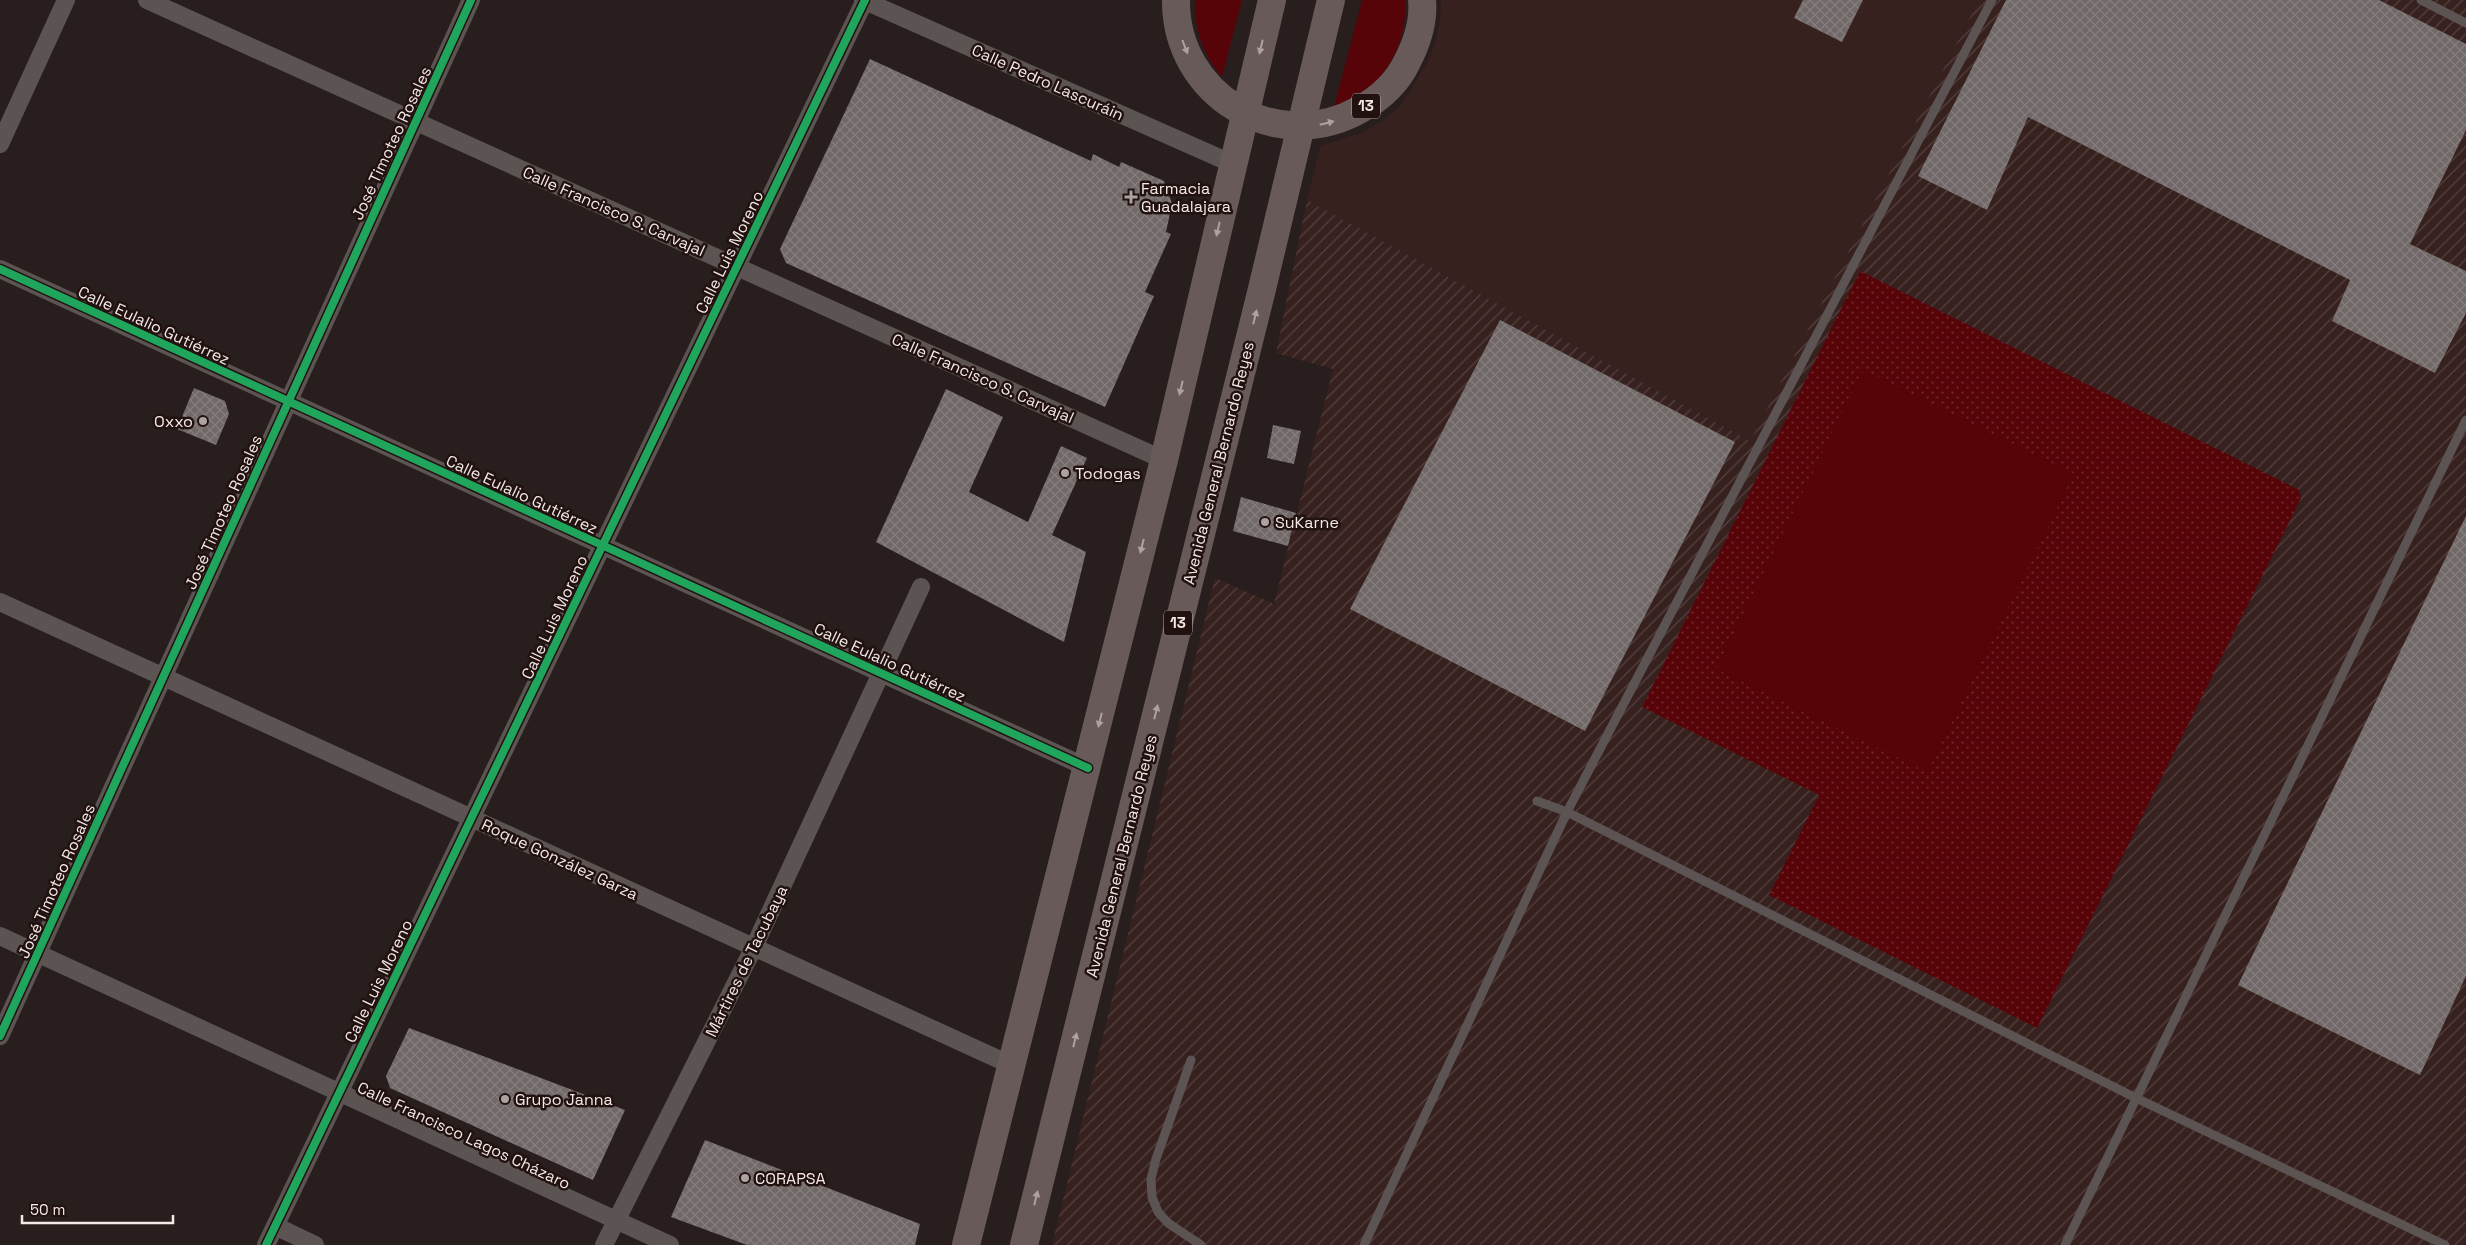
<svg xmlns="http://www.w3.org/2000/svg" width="2466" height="1245" font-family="'Space Grotesk',sans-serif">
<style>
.built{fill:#36211f}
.industrial{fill:url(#industrial-furrows)}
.grass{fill:url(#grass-dots)}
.green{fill:#570409}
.building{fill:url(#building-cross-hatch)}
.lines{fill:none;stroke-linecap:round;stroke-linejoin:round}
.service{stroke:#5c5453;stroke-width:9}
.minor{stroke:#5c5453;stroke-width:18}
.primary{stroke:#675a58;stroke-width:28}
.cycleway-casing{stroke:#211210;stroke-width:11}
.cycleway{stroke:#20a55d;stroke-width:8}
.oneway{fill:#aea2a0}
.poi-dot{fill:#ada2a1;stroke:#211210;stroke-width:2}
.labels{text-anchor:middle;stroke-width:5;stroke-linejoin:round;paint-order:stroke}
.shield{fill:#211210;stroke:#b5a8a7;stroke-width:1}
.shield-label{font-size:15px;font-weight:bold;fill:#f5e9e8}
.street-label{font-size:16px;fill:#f5e9e8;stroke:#211210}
.poi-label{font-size:16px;fill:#f5e9e8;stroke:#211210;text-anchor:start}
</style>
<defs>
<pattern id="industrial-furrows" width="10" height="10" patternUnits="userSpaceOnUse" patternTransform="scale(1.25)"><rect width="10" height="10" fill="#36211f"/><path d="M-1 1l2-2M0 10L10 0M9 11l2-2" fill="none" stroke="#544140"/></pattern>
<pattern id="grass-dots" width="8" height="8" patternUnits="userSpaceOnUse" patternTransform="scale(1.25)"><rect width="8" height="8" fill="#570409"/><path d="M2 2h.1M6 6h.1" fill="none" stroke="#70292d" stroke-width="1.8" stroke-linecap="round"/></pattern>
<pattern id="building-cross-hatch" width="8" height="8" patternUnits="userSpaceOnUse" patternTransform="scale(1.25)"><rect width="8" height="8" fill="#716968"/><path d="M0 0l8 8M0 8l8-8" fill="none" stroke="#867e7e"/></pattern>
</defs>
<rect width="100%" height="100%" fill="#271e1d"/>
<path class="built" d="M1441,0H1979L1750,441L1307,200L1320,146L1363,132L1386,118L1402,104L1426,65L1435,44L1440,20Z"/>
<path class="industrial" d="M1979,0H2466V1245H1052L1215,578L1274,604L1333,369L1276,353L1307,200L1750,441Z"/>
<path class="grass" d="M1860,271L2299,490L2301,498L2037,1028L1769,895L1819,795L1642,707Z"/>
<g class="green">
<path d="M1195,0H1242L1222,77C1203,55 1194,29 1195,0Z"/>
<path d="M1362,0H1405C1408,36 1391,75 1359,95C1352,100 1343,103 1334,107Z"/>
<path d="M1863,370L2074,474L1927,772L1716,669Z"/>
</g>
<g class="building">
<path d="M1803,0H1863L1842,42L1794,18Z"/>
<path d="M2006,0H2379L2466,44V130L2410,244L2466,271V313L2435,373L2332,321L2350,280L2028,117L1987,210L1918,176Z"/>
<path d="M870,59L1091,161L1093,154L1119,167L1121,162L1164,181L1172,204L1166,232L1171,234L1145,292L1154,296L1105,407L786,263L780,249Z"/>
<path d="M1500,320L1735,442L1585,731L1350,609Z"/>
<path d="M194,388L225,401L229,414L216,445L177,429Z"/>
<path d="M946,389L1003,417L969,492L1028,522L1061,446L1087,458L1052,535L1086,552L1064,642L876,542Z"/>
<path d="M1273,425L1301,431L1294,464L1267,458Z"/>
<path d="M1241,497L1296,513L1288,546L1233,531Z"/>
<path d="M2466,516V976L2420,1075L2238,985Z"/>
<path d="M409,1028L625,1110L593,1180L390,1088L386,1076Z"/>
<path d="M705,1140L920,1224L915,1245H747L671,1217Z"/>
</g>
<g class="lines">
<g class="service">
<path d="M2421,0L2466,23"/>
<path d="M1537,801L1567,812L2136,1098L2445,1245"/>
<path d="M1191,1060L1156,1159L1151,1179L1152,1197L1158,1212L1168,1223L1201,1245"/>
<path d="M1364,1245L1567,812L1992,0"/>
<path d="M2065,1245L2466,420"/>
</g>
<g class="minor">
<path d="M147,0L1164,460"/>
<path d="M863,0L1233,164"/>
<path d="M0,144L66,0"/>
<path d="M0,269L1088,768"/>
<path d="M0,602L1011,1065"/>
<path d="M0,936L670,1245"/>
<path d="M0,1036L471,0"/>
<path d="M275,1226L315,1245"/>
<path d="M266,1245L865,0"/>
<path d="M604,1245L754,947L921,587"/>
</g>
<g class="primary">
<path d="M1176,0C1175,95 1276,156 1359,110C1379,99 1397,83 1407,62C1417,43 1424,21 1422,0"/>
<path d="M966,1245L1164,460L1272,0"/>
<path d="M1024,1245L1261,293L1331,0"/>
</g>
<defs>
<g id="cycleway">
<path d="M0,269L1088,768"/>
<path d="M0,1036L471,0"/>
<path d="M266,1245L865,0"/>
</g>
</defs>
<use href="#cycleway" class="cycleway-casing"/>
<use href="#cycleway" class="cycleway"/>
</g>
<defs><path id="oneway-solid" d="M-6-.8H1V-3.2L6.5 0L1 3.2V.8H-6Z" transform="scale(1.25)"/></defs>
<g class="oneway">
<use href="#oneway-solid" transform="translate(1185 47) rotate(69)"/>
<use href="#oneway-solid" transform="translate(1261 47) rotate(103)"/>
<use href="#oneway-solid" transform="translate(1327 123) rotate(-14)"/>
<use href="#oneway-solid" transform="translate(1218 229) rotate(103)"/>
<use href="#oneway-solid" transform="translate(1255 317) rotate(-76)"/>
<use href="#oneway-solid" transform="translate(1181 388) rotate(103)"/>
<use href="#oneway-solid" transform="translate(1142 546) rotate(104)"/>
<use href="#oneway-solid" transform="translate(1156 712) rotate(-76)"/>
<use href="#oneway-solid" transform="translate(1100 720) rotate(104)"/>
<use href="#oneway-solid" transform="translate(1075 1040) rotate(-76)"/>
<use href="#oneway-solid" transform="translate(1036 1198) rotate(-76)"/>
</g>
<g class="poi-dot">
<path d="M1128.5 189.5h5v5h5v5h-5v5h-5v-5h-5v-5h5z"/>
<circle cx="203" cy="421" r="5"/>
<circle cx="1065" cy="473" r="5"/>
<circle cx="1265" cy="522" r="5"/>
<circle cx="505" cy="1099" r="5"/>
<circle cx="745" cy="1178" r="5"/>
</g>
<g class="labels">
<g class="shield">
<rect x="1352" y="93.5" width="28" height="25" rx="4"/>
<rect x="1164" y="610.5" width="28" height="25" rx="4"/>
</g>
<g class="shield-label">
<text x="1366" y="111">13</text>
<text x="1178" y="628">13</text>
</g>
<g class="street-label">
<text transform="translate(1048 82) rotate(24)" y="6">Calle Pedro Lascuráin</text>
<text transform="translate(391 143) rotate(-65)" y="6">José Timoteo Rosales</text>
<text transform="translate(614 211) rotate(24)" y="6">Calle Francisco S. Carvajal</text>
<text transform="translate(729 252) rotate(-64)" y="6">Calle Luis Moreno</text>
<text transform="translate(154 325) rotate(25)" y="6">Calle Eulalio Gutiérrez</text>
<text transform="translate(983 378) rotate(24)" y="6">Calle Francisco S. Carvajal</text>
<text transform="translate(1218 463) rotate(-76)" y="6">Avenida General Bernardo Reyes</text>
<text transform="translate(522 494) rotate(25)" y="6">Calle Eulalio Gutiérrez</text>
<text transform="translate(223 512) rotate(-66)" y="6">José Timoteo Rosales</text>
<text transform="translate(554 617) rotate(-65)" y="6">Calle Luis Moreno</text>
<text transform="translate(890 662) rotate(25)" y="6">Calle Eulalio Gutiérrez</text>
<text transform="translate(1121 856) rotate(-76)" y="6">Avenida General Bernardo Reyes</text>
<text transform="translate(560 859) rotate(25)" y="6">Roque González Garza</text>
<text transform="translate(56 881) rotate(-66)" y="6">José Timoteo Rosales</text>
<text transform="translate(746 961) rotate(-64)" y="6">Mártires de Tacubaya</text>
<text transform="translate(378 981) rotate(-64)" y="6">Calle Luis Moreno</text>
<text transform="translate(464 1135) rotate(25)" y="6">Calle Francisco Lagos Cházaro</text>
</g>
<g class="poi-label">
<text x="1141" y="194">Farmacia<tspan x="1141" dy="18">Guadalajara</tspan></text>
<text x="193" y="427" text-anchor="end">Oxxo</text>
<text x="1075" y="479">Todogas</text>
<text x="1275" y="528">SuKarne</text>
<text x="515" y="1105">Grupo Janna</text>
<text x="755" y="1184">CORAPSA</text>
</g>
</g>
<path d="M22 1215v8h151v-8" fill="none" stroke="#f5e9e8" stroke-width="2.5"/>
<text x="30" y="1215" font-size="15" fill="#f5e9e8" stroke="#211210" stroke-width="4" paint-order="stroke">50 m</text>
</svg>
